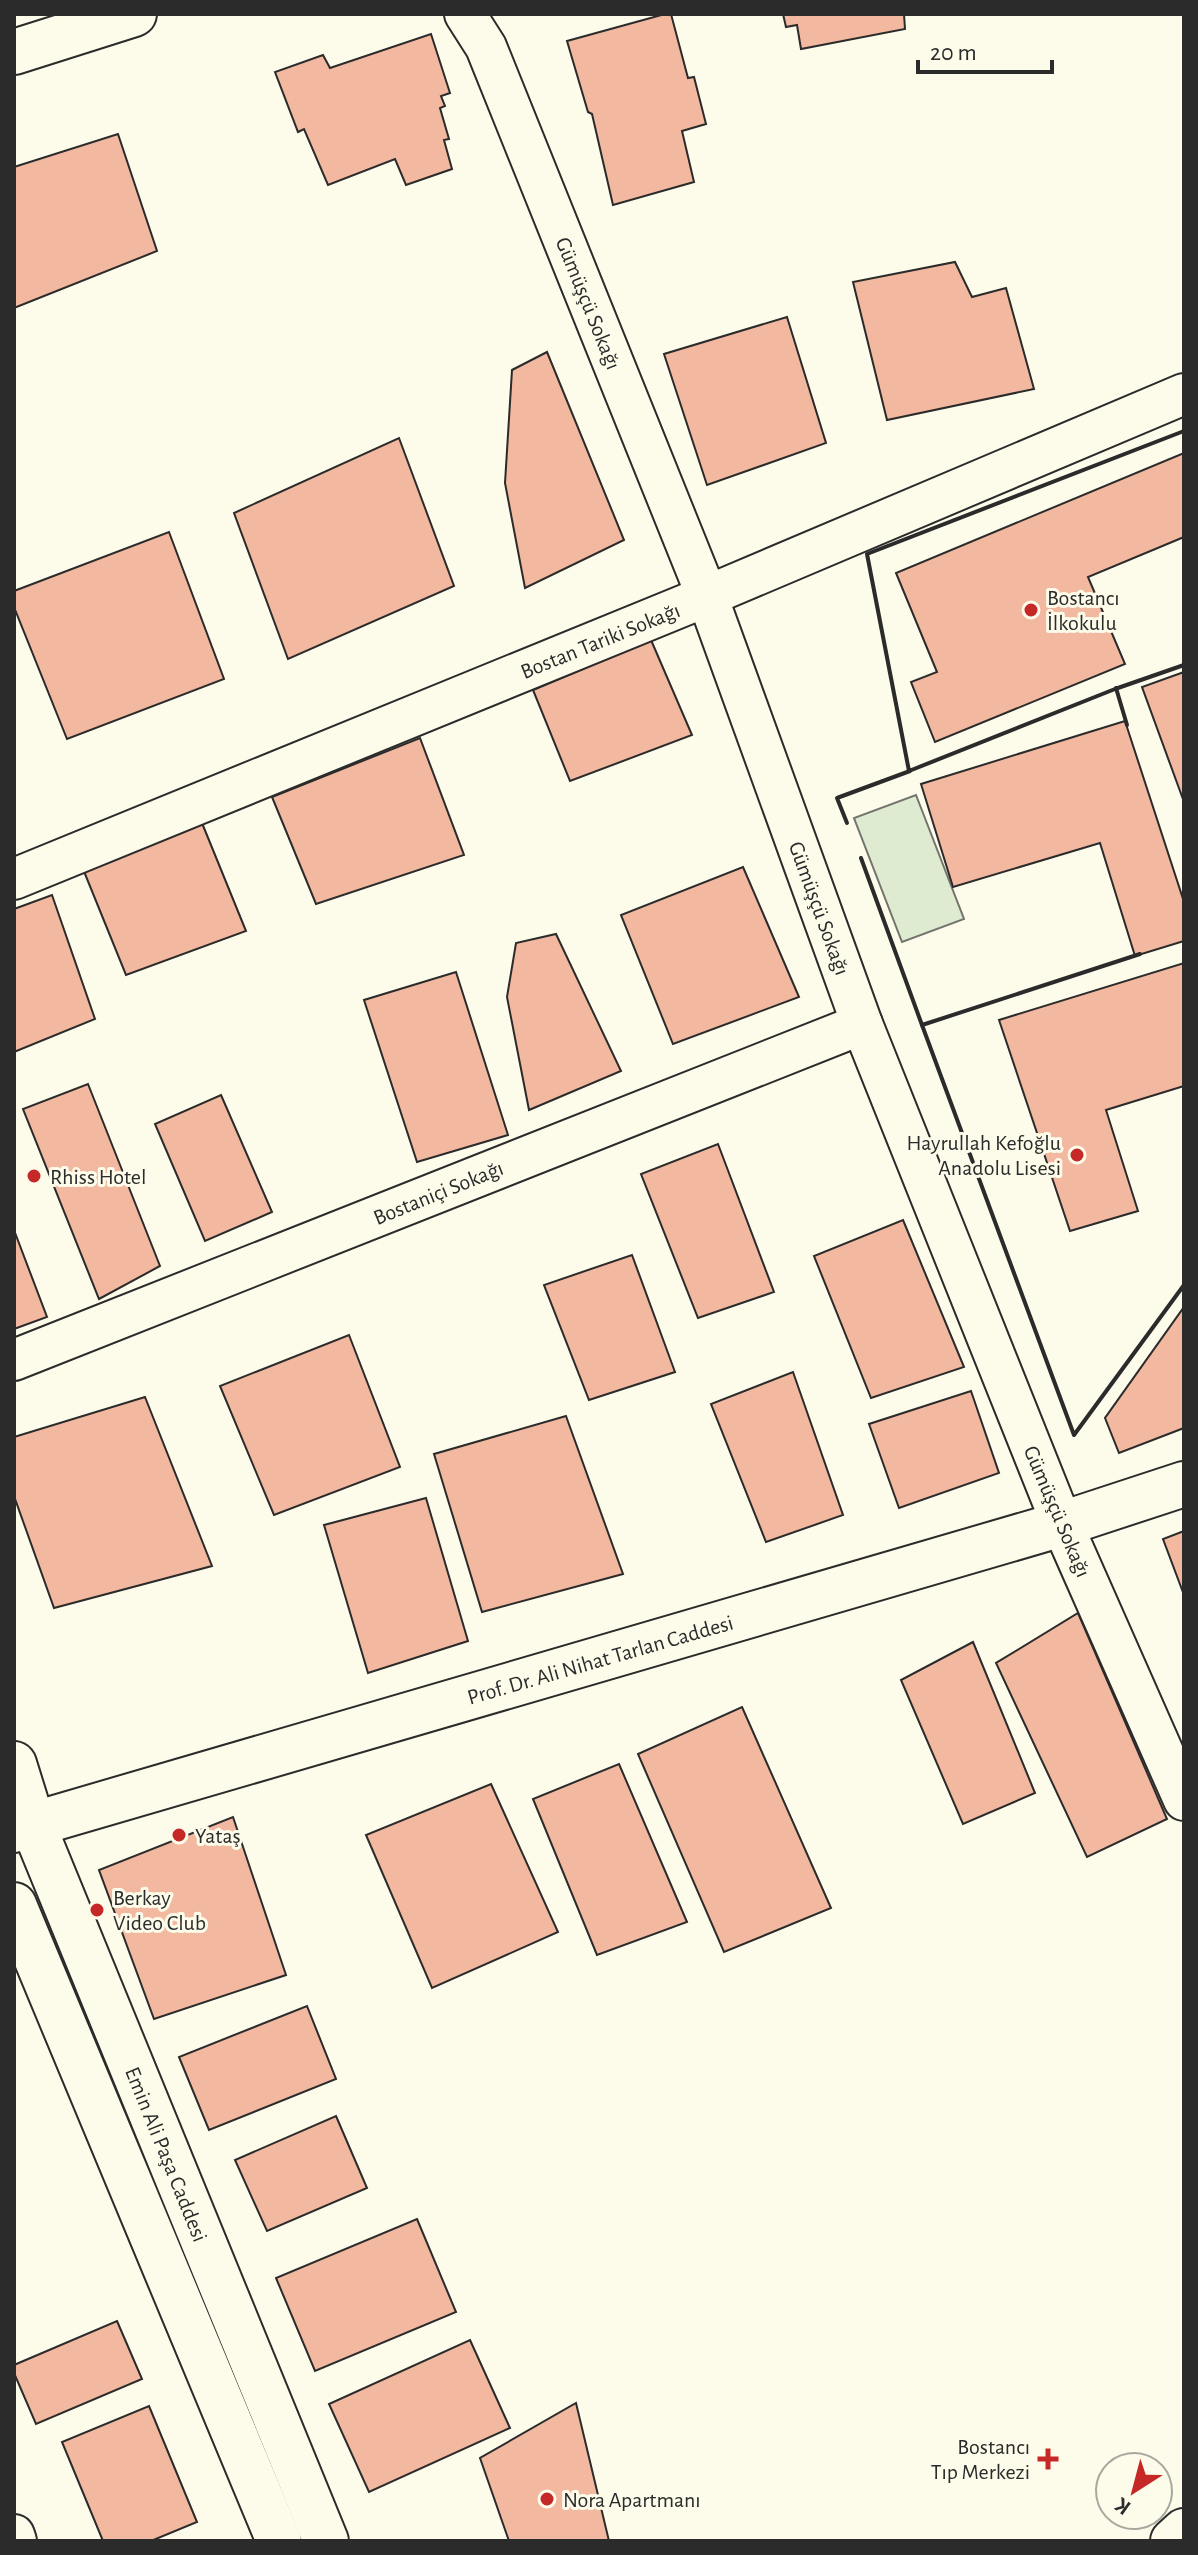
<svg xmlns="http://www.w3.org/2000/svg" width="1198" height="2555" font-family="'Alegreya Sans',sans-serif">
<style>
.green{fill:#deebd1;stroke:#74746e;stroke-width:2}
.building{fill:#f2b8a0;stroke:#2b2b2b;stroke-width:2}
.lines{fill:none;stroke-linecap:round;stroke-linejoin:round}
.street-casing{stroke:#2b2b2b;stroke-width:44}
.secondary-casing{stroke:#2b2b2b;stroke-width:48}
.primary-casing{stroke:#2b2b2b;stroke-width:48}
.street{stroke:#fdfbea;stroke-width:40}
.secondary{stroke:#fdfbea;stroke-width:44}
.primary{stroke:#fdfbea;stroke-width:44}
.wall{stroke:#2b2b2b;stroke-width:4}
.poi-dot{fill:#c62828;stroke:#fdfbea;stroke-width:3}
.labels{text-anchor:middle;stroke-width:6;stroke-linejoin:round;paint-order:stroke}
.street-label{font-size:22px;fill:#2b2b2b;stroke:#fdfbea}
.poi-label{font-size:22px;fill:#2b2b2b;stroke:#fdfbea;text-anchor:start}
</style>
<rect width="100%" height="100%" fill="#fdfbea"/>
<path class="green" d="M916,795L964,919L902,942L854,818Z"/>
<g class="building">
<path d="M665,14H671L688,78L694,77L706,124L682,131L694,182L613,205L592,114L588,112L567,41Z"/>
<path d="M783,14H904L905,29L801,49L797,25L786,27Z"/>
<path d="M431,34L450,93L441,96L445,106L440,108L449,139L444,140L452,169L406,185L395,159L328,185L304,129L298,132L275,72L323,55L330,68Z"/>
<path d="M118,134L157,251L14,308V167Z"/>
<path d="M955,262L972,297L1006,288L1034,389L887,420L853,282Z"/>
<path d="M787,317L826,443L707,485L664,354Z"/>
<path d="M547,352L624,540L525,588L505,483L512,370Z"/>
<path d="M399,438L454,586L288,659L234,513Z"/>
<path d="M1184,453V537L1088,577L1125,664L935,742L911,682L937,672L896,573Z"/>
<path d="M169,532L224,679L67,739L14,607V591Z"/>
<path d="M651,640L692,735L570,781L533,690Z"/>
<path d="M1184,672V802L1142,687Z"/>
<path d="M1125,721L1184,902V941L1135,956L1100,843L953,887L921,784Z"/>
<path d="M420,738L464,855L316,904L272,797Z"/>
<path d="M202,823L246,931L126,975L83,869Z"/>
<path d="M743,867L799,997L673,1044L621,915Z"/>
<path d="M52,895L95,1019L14,1052V909Z"/>
<path d="M556,934L621,1071L529,1110L507,997L516,943Z"/>
<path d="M1184,963V1086L1106,1110L1138,1211L1070,1231L999,1020Z"/>
<path d="M456,972L508,1135L417,1162L364,1000Z"/>
<path d="M88,1084L160,1266L99,1299L23,1109Z"/>
<path d="M221,1095L272,1212L205,1241L155,1124Z"/>
<path d="M718,1144L774,1292L698,1318L641,1174Z"/>
<path d="M903,1220L964,1367L871,1398L814,1256Z"/>
<path d="M14,1230L47,1317L14,1329Z"/>
<path d="M632,1255L675,1372L589,1400L544,1285Z"/>
<path d="M1184,1307V1428L1119,1453L1105,1418Z"/>
<path d="M349,1335L400,1467L274,1515L220,1386Z"/>
<path d="M793,1372L843,1515L766,1542L711,1404Z"/>
<path d="M971,1391L999,1473L899,1508L869,1424Z"/>
<path d="M145,1397L212,1566L54,1608L14,1496V1437Z"/>
<path d="M566,1416L623,1574L482,1612L434,1454Z"/>
<path d="M426,1498L468,1641L368,1673L324,1525Z"/>
<path d="M1184,1531V1595L1163,1539Z"/>
<path d="M1078,1613L1167,1819L1087,1857L996,1663Z"/>
<path d="M973,1642L1035,1793L963,1824L901,1680Z"/>
<path d="M742,1707L831,1908L724,1952L638,1754Z"/>
<path d="M619,1764L687,1922L597,1955L533,1799Z"/>
<path d="M491,1784L558,1932L432,1988L366,1835Z"/>
<path d="M233,1817L286,1975L154,2019L99,1870Z"/>
<path d="M307,2006L336,2079L209,2130L179,2057Z"/>
<path d="M336,2116L367,2188L267,2231L235,2160Z"/>
<path d="M417,2219L456,2312L315,2371L276,2278Z"/>
<path d="M117,2321L142,2379L36,2424L14,2373V2365Z"/>
<path d="M470,2340L510,2428L369,2492L329,2404Z"/>
<path d="M576,2403L609,2541H509L480,2458Z"/>
<path d="M149,2406L197,2522L151,2541H103L62,2442Z"/>
</g>
<g class="lines">
<defs>
<g id="street">
<path d="M465,14L486,47L707,596L862,1024L1062,1524L1184,1800"/>
<path d="M14,879L707,596L1184,394"/>
<path d="M14,1360L862,1024"/>
<path d="M14,2535L16,2541"/>
</g>
<g id="secondary">
<path d="M14,1830L1062,1524L1184,1484"/>
<path d="M1173,2541L1184,2531"/>
</g>
<g id="primary">
<path d="M14,52L134,14"/>
<path d="M14,1764L33,1825L326,2541"/>
<path d="M14,1905L279,2541"/>
</g>
</defs>
<use href="#street" class="street-casing"/>
<use href="#secondary" class="secondary-casing"/>
<use href="#primary" class="primary-casing"/>
<use href="#street" class="street"/>
<use href="#secondary" class="secondary"/>
<use href="#primary" class="primary"/>
<g class="wall">
<path d="M1184,431L867,554L909,771L1115,689L1184,665"/>
<path d="M1116,688L1127,725"/>
<path d="M847,823L837,798L910,771"/>
<path d="M861,858L922,1025"/>
<path d="M1140,954L922,1025L1074,1435L1184,1285"/>
</g>
</g>
<g class="poi-dot">
<circle cx="1031" cy="610" r="8"/>
<circle cx="1077" cy="1155" r="8"/>
<circle cx="34" cy="1176" r="8"/>
<circle cx="179" cy="1835" r="8"/>
<circle cx="97" cy="1910" r="8"/>
<path d="M1044 2447h8v8h8v8h-8v8h-8v-8h-8v-8h8z"/>
<circle cx="547" cy="2499" r="8"/>
</g>
<g class="labels">
<g class="street-label">
<text transform="translate(589 303) rotate(68)" y="8">Gümüşçü Sokağı</text>
<text transform="translate(600 640) rotate(-22)" y="8">Bostan Tariki Sokağı</text>
<text transform="translate(820 908) rotate(70)" y="8">Gümüşçü Sokağı</text>
<text transform="translate(438 1192) rotate(-22)" y="8">Bostaniçi Sokağı</text>
<text transform="translate(1058 1511) rotate(67)" y="8">Gümüşçü Sokağı</text>
<text transform="translate(600 1659) rotate(-16)" y="8">Prof. Dr. Ali Nihat Tarlan Caddesi</text>
<text transform="translate(167 2154) rotate(68)" y="8">Emin Ali Paşa Caddesi</text>
</g>
<g class="poi-label">
<text x="1047" y="605">Bostancı<tspan x="1047" dy="25">İlkokulu</tspan></text>
<text x="1061" y="1150" text-anchor="end">Hayrullah Kefoğlu<tspan x="1061" dy="25">Anadolu Lisesi</tspan></text>
<text x="50" y="1184">Rhiss Hotel</text>
<text x="195" y="1843">Yataş</text>
<text x="113" y="1905">Berkay<tspan x="113" dy="25">Video Club</tspan></text>
<text x="1030" y="2454" text-anchor="end">Bostancı<tspan x="1030" dy="25">Tıp Merkezi</tspan></text>
<text x="563" y="2507">Nora Apartmanı</text>
</g>
</g>
<rect width="1198" height="2555" fill="none" stroke="#2b2b2b" stroke-width="32"/>
<g transform="translate(1134 2491) rotate(216)"><circle r="38" fill="#fdfbea" stroke="#a9a89e" stroke-width="2"/>
<path d="M0-6L14 30L0 20L-14 30Z" fill="#c62828"/>
<text y="-12" font-size="22" font-weight="bold" text-anchor="middle" fill="#2b2b2b">K</text>
</g>
<path d="M918 60v12h134v-12" fill="none" stroke="#2b2b2b" stroke-width="4"/>
<text x="930" y="60" font-size="24" fill="#2b2b2b" stroke="#fdfbea" stroke-width="6" paint-order="stroke">20 m</text>
</svg>
